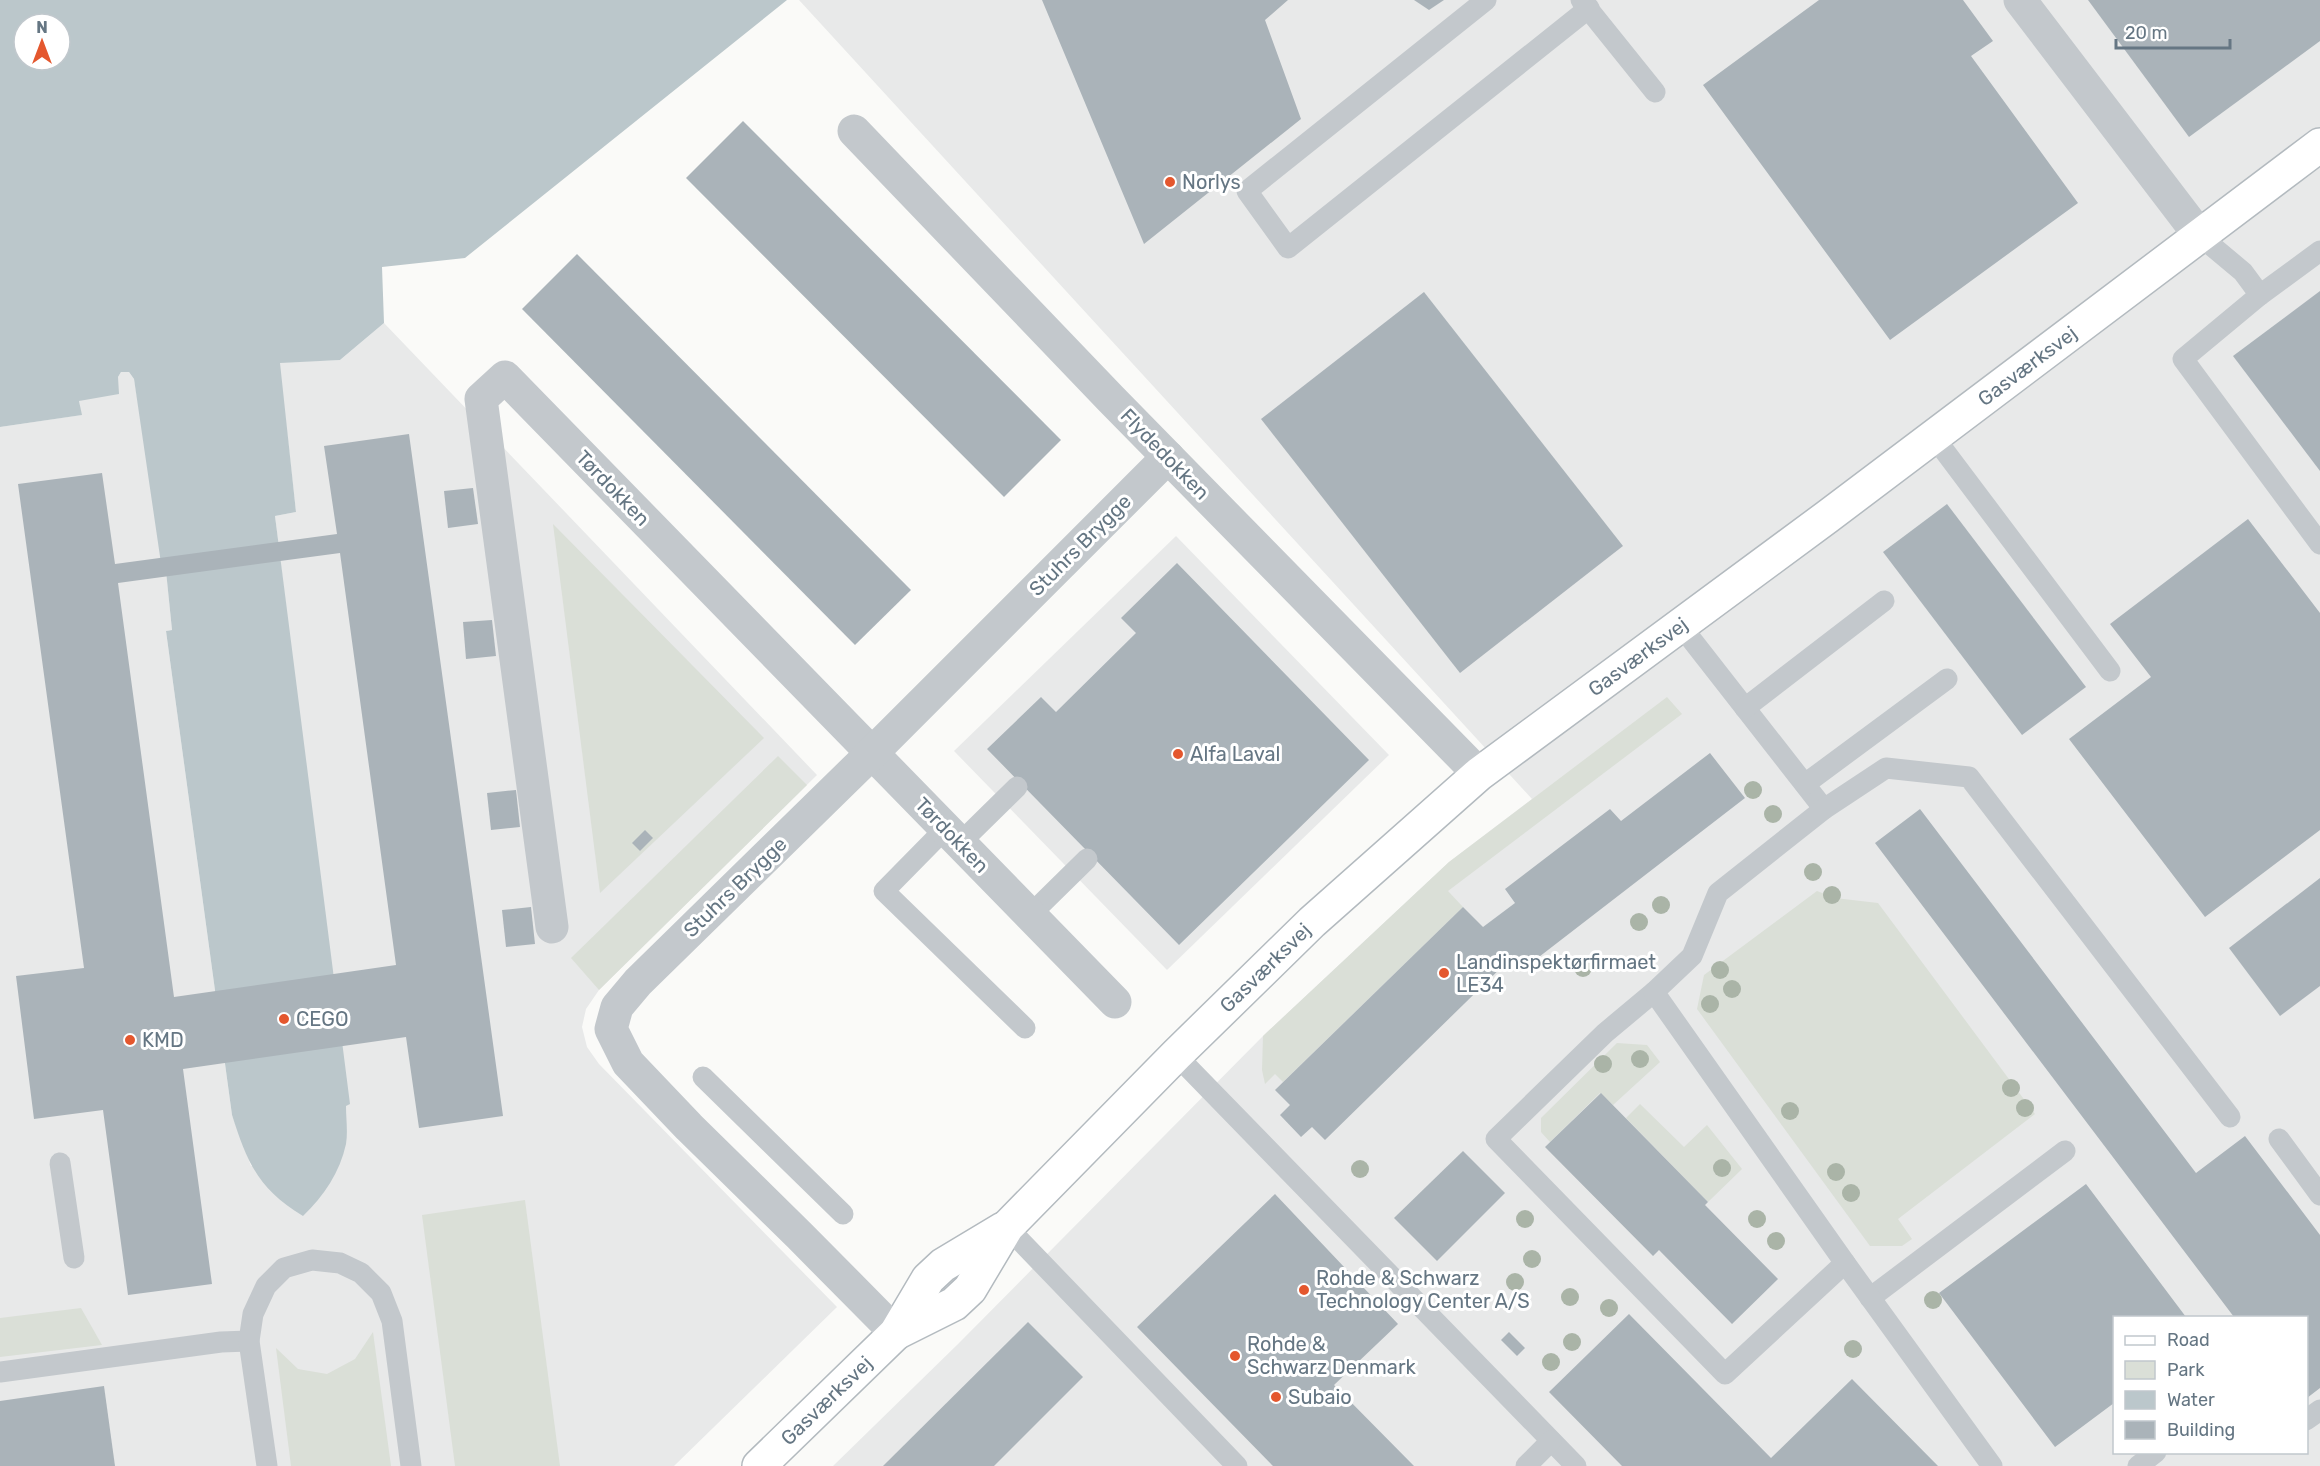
<svg xmlns="http://www.w3.org/2000/svg" width="2320" height="1466" font-family="Rubik,sans-serif">
<style>
.built{fill:#e8e9e9;fill-rule:evenodd}
.green{fill:#dadfd7}
.water{fill:#bbc7cb;fill-rule:evenodd}
.building{fill:#aab3b9;fill-rule:evenodd}
.lines{fill:none;stroke-linecap:round;stroke-linejoin:round}
.secondary-casing{stroke:#b3babf;stroke-width:36}
.lane{stroke:#c3c8cc;stroke-width:21}
.street{stroke:#c3c8cc;stroke-width:33}
.secondary{stroke:#fff;stroke-width:33}
.tree{fill:#aab4a7}
.poi-dot{fill:#e4572e;stroke:#fff;stroke-width:2}
.labels{text-anchor:middle;stroke-width:6;stroke-linejoin:round;paint-order:stroke}
.poi-label{font-size:20px;fill:#657683;stroke:#fff;text-anchor:start}
.street-label{font-size:20px;fill:#657683;stroke:#fff}
</style>
<rect width="100%" height="100%" fill="#fafaf8"/>
<g class="built">
<path d="M799,0H2320V1466H833L958,1344L1263,1036L1449,862L1532,799ZM2114,1318H2306V1452H2114Z"/>
<path d="M384,323L817,775L599,990L586,1009L582,1027L587,1047L599,1064L837,1307L674,1466H0V427L81,415L79,401L118,377L121,372H129L134,379L166,570L172,630L166,631L232,1115L251,1166L346,1143V1106L275,516L296,512L279,362L340,360Z"/>
<path d="M1176,536L1389,755L1167,970L954,751Z"/>
</g>
<g class="green">
<path d="M553,524L764,738L600,893Z"/>
<path d="M1667,697L1682,714L1448,891L1463,907L1283,1082L1275,1074L1265,1084L1262,1070L1263,1036L1449,862Z"/>
<path d="M778,756L807,785L599,990L571,958Z"/>
<path d="M1817,891L1835,898L1878,903L2035,1114L1898,1219L1912,1239L1902,1246H1870L1697,1009L1704,975Z"/>
<path d="M1617,1043L1647,1045L1660,1062L1613,1105L1600,1093L1550,1142L1541,1132V1118Z"/>
<path d="M1640,1104L1684,1147L1707,1125L1742,1169L1708,1202L1626,1118Z"/>
<path d="M525,1200L560,1466H455L422,1215Z"/>
<path d="M81,1308L102,1345L0,1357V1318Z"/>
<path d="M373,1332L391,1466H291L276,1348L298,1369L327,1374L355,1359Z"/>
</g>
<path class="water" d="M0,0H787L465,258L382,267L384,323L340,360L280,363L296,512L275,516L350,1104L346,1106C346,1118 348,1132 346,1144C340,1172 324,1196 303,1216C258,1189 247,1162 232,1115L166,631L172,630L166,571L162,570L134,379L129,372H121L118,377L119,394L79,401L82,415L0,427ZM24,24H60V60H24Z"/>
<g class="building">
<path d="M1042,0H1288L1265,20L1301,119L1144,244Z"/>
<path d="M1414,0H1444L1429,10Z"/>
<path d="M1819,0H1963L1993,41L1971,56L2078,203L1890,340L1703,85Z"/>
<path d="M2088,0H2320V41L2189,137Z"/>
<path d="M743,121L1061,440L1004,497L686,178Z"/>
<path d="M577,254L911,590L855,645L522,309Z"/>
<path d="M2320,291V471L2233,356Z"/>
<path d="M1424,292L1623,546L1460,673L1261,419Z"/>
<path d="M409,434L503,1116L419,1128L406,1037L183,1069L212,1284L128,1295L103,1110L34,1119L16,976L84,968L18,484L102,473L115,564L337,534L324,446ZM340,553L396,965L174,997L118,583Z"/>
<path d="M473,488L478,524L448,528L444,491Z"/>
<path d="M1947,504L2086,687L2022,735L1883,552Z"/>
<path d="M2248,519L2320,613V830L2205,917L2069,739L2151,677L2110,624Z"/>
<path d="M1177,563L1369,760L1179,945L987,749L1041,697L1056,712L1136,633L1121,618Z"/>
<path d="M492,620L496,656L466,659L463,622Z"/>
<path d="M1710,753L1745,798L1522,970L1510,959L1325,1140L1312,1127L1301,1137L1280,1115L1290,1105L1275,1090L1463,907L1483,927L1515,903L1505,889L1556,850L1610,809L1621,821Z"/>
<path d="M516,790L520,827L491,830L487,793Z"/>
<path d="M1920,809L2196,1173L2245,1136L2320,1235V1388L2307,1398V1317H2234L1875,843Z"/>
<path d="M645,830L653,838L640,851L632,843Z"/>
<path d="M2320,878V986L2280,1016L2229,948Z"/>
<path d="M531,907L535,944L506,947L502,910Z"/>
<path d="M1601,1093L1708,1202L1705,1205L1778,1279L1732,1324L1659,1250L1653,1256L1545,1147Z"/>
<path d="M1463,1151L1505,1193L1437,1261L1394,1218Z"/>
<path d="M2086,1184L2186,1317H2115L2114,1403L2055,1447L1939,1293Z"/>
<path d="M1275,1194L1398,1324L1334,1385L1414,1466H1273L1137,1327Z"/>
<path d="M1629,1314L1771,1458L1852,1379L1938,1466H1622L1549,1392Z"/>
<path d="M1028,1322L1083,1377L994,1466H883Z"/>
<path d="M1509,1332L1525,1348L1517,1356L1501,1340Z"/>
<path d="M104,1386L115,1466H0V1401Z"/>
</g>
<g class="lines">
<defs>
<g id="secondary">
<path id="s1" d="M896,1333L954,1304L970,1289L1007,1227L1176,1055L1312,922L1479,774L1827,517L2320,145"/>
<path id="s2" d="M759,1466L896,1333L928,1279L943,1265L1003,1229"/>
</g>
</defs>
<use href="#secondary" class="secondary-casing"/>
<g class="lane">
<path d="M1486,0L1247,191L1288,248L1589,8"/>
<path d="M1581,0L1655,92"/>
<path d="M2200,236L2243,272L2260,295"/>
<path d="M2320,251L2260,295L2183,359L2320,544"/>
<path d="M1934,437L2110,671"/>
<path d="M1681,626L1824,809"/>
<path d="M1745,708L1884,601"/>
<path d="M1805,784L1947,679"/>
<path d="M946,828L884,891L1025,1028"/>
<path d="M960,843L1017,787"/>
<path d="M1030,915L1087,859"/>
<path d="M1654,992L1605,1033L1496,1139L1725,1374L1845,1263"/>
<path d="M1176,1055L1576,1466"/>
<path d="M703,1077L843,1214"/>
<path d="M2279,1139L2320,1195"/>
<path d="M60,1163L74,1258"/>
<path d="M1007,1227L1237,1466"/>
<path d="M1870,1298L2065,1151"/>
<path d="M0,1372L221,1342L249,1341"/>
<path d="M2306,1420L2320,1410"/>
<path d="M267,1466L249,1341L253,1314L266,1286L284,1268L312,1260L340,1263L361,1273L381,1293L392,1321L411,1466"/>
<path d="M1526,1466L1551,1441"/>
<path d="M1992,1466L1845,1263L1654,992L1692,956L1718,893L1824,809L1886,768L1969,777L2230,1117"/>
<path d="M2138,1466L2156,1452"/>
</g>
<g class="street">
<path d="M2020,0L2200,236"/>
<path d="M854,131L1111,399L1479,774"/>
<path d="M552,927L481,399L505,377L1115,1002"/>
<path d="M896,1333L800,1236L689,1127L628,1063L611,1029L617,1007L638,982L872,753L1168,457"/>
</g>
<use href="#secondary" class="secondary"/>
</g>
<g class="tree">
<circle cx="1753" cy="790" r="9"/>
<circle cx="1773" cy="814" r="9"/>
<circle cx="1813" cy="872" r="9"/>
<circle cx="1832" cy="895" r="9"/>
<circle cx="1661" cy="905" r="9"/>
<circle cx="1639" cy="922" r="9"/>
<circle cx="1583" cy="968" r="9"/>
<circle cx="1720" cy="970" r="9"/>
<circle cx="1732" cy="989" r="9"/>
<circle cx="1710" cy="1004" r="9"/>
<circle cx="1640" cy="1059" r="9"/>
<circle cx="1603" cy="1064" r="9"/>
<circle cx="2011" cy="1088" r="9"/>
<circle cx="2025" cy="1108" r="9"/>
<circle cx="1790" cy="1111" r="9"/>
<circle cx="1722" cy="1168" r="9"/>
<circle cx="1360" cy="1169" r="9"/>
<circle cx="1836" cy="1172" r="9"/>
<circle cx="1851" cy="1193" r="9"/>
<circle cx="1525" cy="1219" r="9"/>
<circle cx="1757" cy="1219" r="9"/>
<circle cx="1776" cy="1241" r="9"/>
<circle cx="1532" cy="1259" r="9"/>
<circle cx="1515" cy="1282" r="9"/>
<circle cx="1570" cy="1297" r="9"/>
<circle cx="1933" cy="1300" r="9"/>
<circle cx="1609" cy="1308" r="9"/>
<circle cx="1572" cy="1342" r="9"/>
<circle cx="1853" cy="1349" r="9"/>
<circle cx="1551" cy="1362" r="9"/>
</g>
<g class="poi-dot">
<circle cx="1170" cy="182" r="6"/>
<circle cx="1178" cy="754" r="6"/>
<circle cx="1444" cy="973" r="6"/>
<circle cx="284" cy="1019" r="6"/>
<circle cx="130" cy="1040" r="6"/>
<circle cx="1304" cy="1290" r="6"/>
<circle cx="1235" cy="1356" r="6"/>
<circle cx="1276" cy="1397" r="6"/>
</g>
<g class="labels">
<g class="poi-label">
<text x="1182" y="189">Norlys</text>
<text x="1190" y="761">Alfa Laval</text>
<text x="1456" y="969">Landinspektørfirmaet<tspan x="1456" dy="23">LE34</tspan></text>
<text x="296" y="1026">CEGO</text>
<text x="142" y="1047">KMD</text>
<text x="1316" y="1285">Rohde &amp; Schwarz<tspan x="1316" dy="23">Technology Center A/S</tspan></text>
<text x="1247" y="1351">Rohde &amp;<tspan x="1247" dy="23">Schwarz Denmark</tspan></text>
<text x="1288" y="1404">Subaio</text>
</g>
<g class="street-label">
<text dy="7" stroke="none"><textPath href="#s1" startOffset="1497">Gasværksvej</textPath></text>
<text transform="translate(1165 454) rotate(46)" y="7">Flydedokken</text>
<text transform="translate(613 488) rotate(46)" y="7">Tørdokken</text>
<text transform="translate(1080 545) rotate(-45)" y="7">Stuhrs Brygge</text>
<text dy="7" stroke="none"><textPath href="#s1" startOffset="1011">Gasværksvej</textPath></text>
<text transform="translate(952 835) rotate(46)" y="7">Tørdokken</text>
<text transform="translate(735 887) rotate(-44)" y="7">Stuhrs Brygge</text>
<text dy="7" stroke="none"><textPath href="#s1" startOffset="525">Gasværksvej</textPath></text>
<text dy="7" stroke="none"><textPath href="#s2" startOffset="94">Gasværksvej</textPath></text>
</g>
</g>
<rect x="2113" y="1316" width="195" height="138" fill="#ffffff" stroke="#c1c8cd" stroke-width="1.5"/>
<rect x="2125" y="1336" width="30" height="9" fill="#ffffff" stroke="#c1c8cd" stroke-width="1.5"/>
<text x="2167" y="1346" font-size="18" fill="#657683">Road</text>
<rect x="2125" y="1361" width="30" height="18" fill="#dadfd7" stroke="#c1c8cd" stroke-width="1.5"/>
<text x="2167" y="1376" font-size="18" fill="#657683">Park</text>
<rect x="2125" y="1391" width="30" height="18" fill="#bbc7cb" stroke="#c1c8cd" stroke-width="1.5"/>
<text x="2167" y="1406" font-size="18" fill="#657683">Water</text>
<rect x="2125" y="1421" width="30" height="18" fill="#aab3b9" stroke="#c1c8cd" stroke-width="1.5"/>
<text x="2167" y="1436" font-size="18" fill="#657683">Building</text>
<g transform="translate(42 42)"><circle r="28" fill="#ffffff" stroke="#c1c8cd" stroke-width="1.5"/>
<path d="M0-4.5L10 22L0 15L-10 22Z" fill="#e4572e"/>
<text y="-9" font-size="16" font-weight="bold" text-anchor="middle" fill="#657683">N</text>
</g>
<path d="M2116 39v9h114v-9" fill="none" stroke="#657683" stroke-width="3"/>
<text x="2125" y="39" font-size="18" fill="#657683" stroke="#ffffff" stroke-width="4.5" paint-order="stroke">20 m</text>
</svg>
